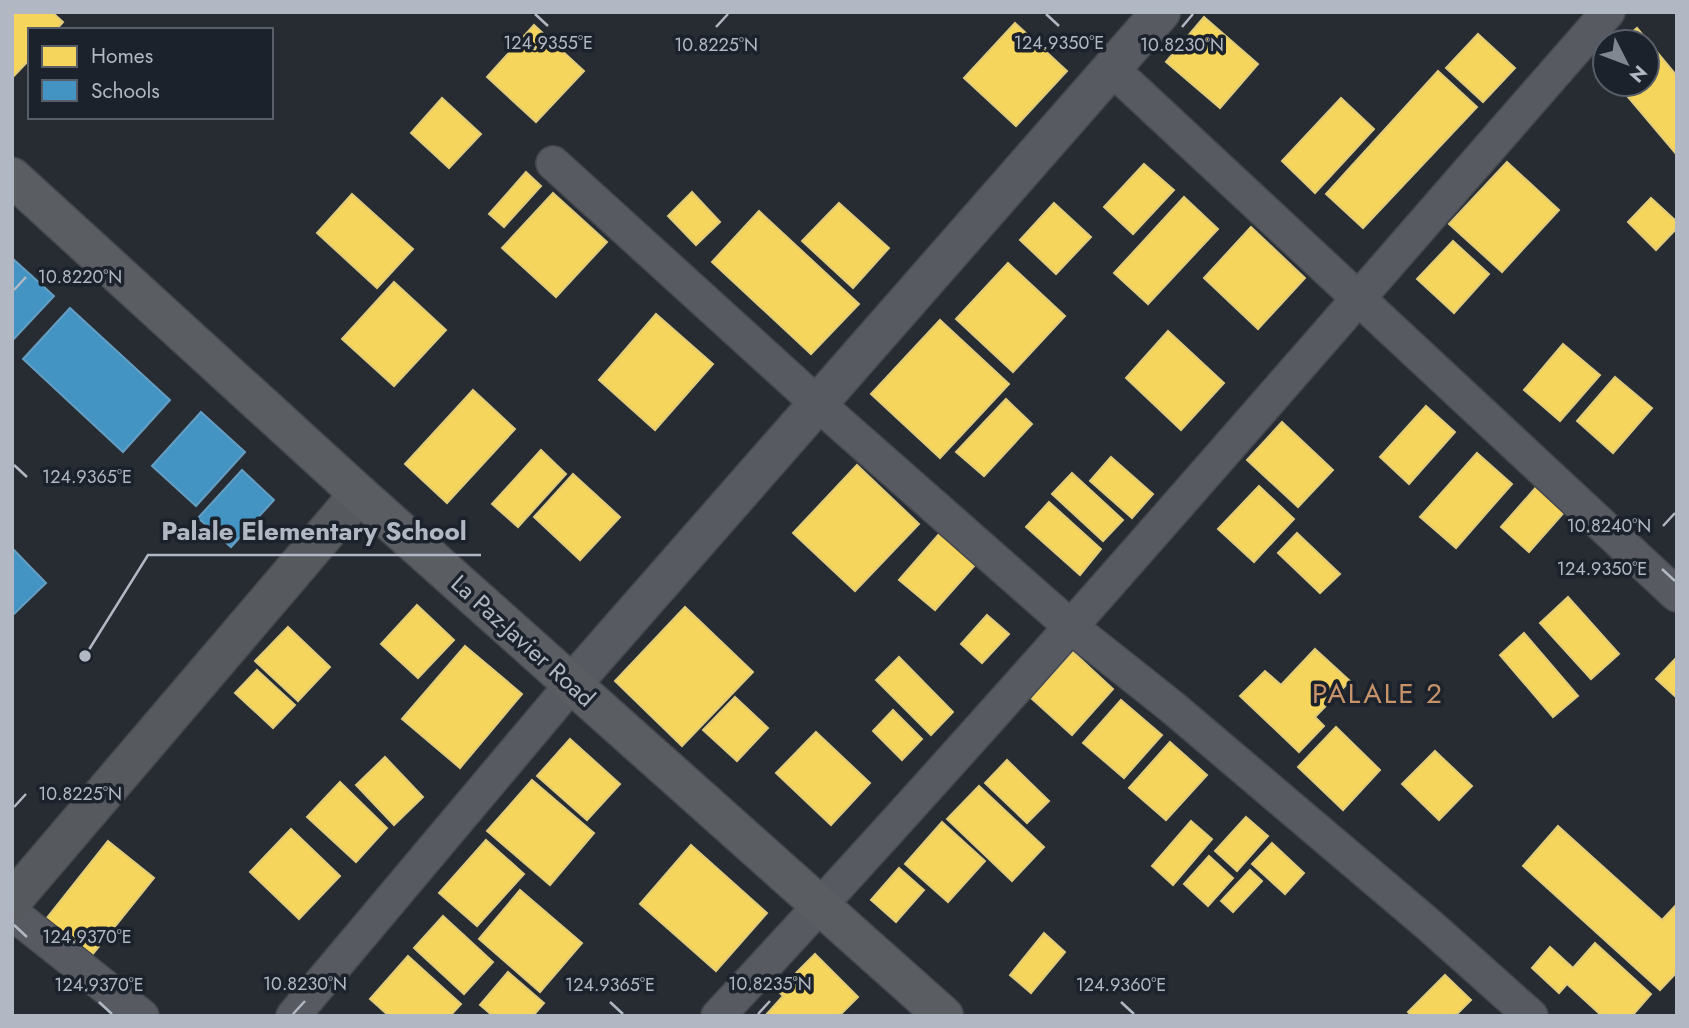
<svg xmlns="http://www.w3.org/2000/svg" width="1689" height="1028" font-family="Jost,sans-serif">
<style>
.homes{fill:#f6d55c;stroke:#e1cc7b;stroke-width:2}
.schools{fill:#4393c3;stroke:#649ec3;stroke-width:2}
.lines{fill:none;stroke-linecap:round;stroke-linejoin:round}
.minor-casing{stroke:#44484d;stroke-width:36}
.tertiary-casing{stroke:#44484d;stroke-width:41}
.secondary-casing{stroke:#44484d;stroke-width:41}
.primary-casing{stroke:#45484f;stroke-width:41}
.minor{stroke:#575a61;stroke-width:33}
.tertiary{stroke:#575a61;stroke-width:38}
.secondary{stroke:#56595e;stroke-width:38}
.primary{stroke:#5a5d62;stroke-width:38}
.ticks{fill:none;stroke:#b1b8c3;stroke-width:2.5}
.labels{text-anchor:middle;stroke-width:7;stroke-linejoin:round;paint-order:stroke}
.street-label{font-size:24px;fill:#b1b8c3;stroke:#1c222b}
.quarter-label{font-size:28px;letter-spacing:2px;fill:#c6926a;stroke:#1c222b}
.ticks-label{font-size:18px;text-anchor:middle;fill:#b1b8c3;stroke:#1c222b;stroke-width:7;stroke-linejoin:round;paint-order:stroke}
.leader{fill:none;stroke:#b1b8c3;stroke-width:2.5}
.callout-dot{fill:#b1b8c3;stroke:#1c222b;stroke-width:2.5}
.callout-label{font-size:26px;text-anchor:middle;font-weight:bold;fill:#b1b8c3;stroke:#1c222b;stroke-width:7;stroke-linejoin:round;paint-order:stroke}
</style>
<rect width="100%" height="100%" fill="#272c32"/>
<g class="homes">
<path d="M12,12H52L63,22L56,30H30V59L12,78Z"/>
<path d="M1204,17L1258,64L1220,108L1166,62Z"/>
<path d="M1015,23L1067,71L1016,126L964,78Z"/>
<path d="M534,25L584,71L536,122L487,77Z"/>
<path d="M1637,28L1677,76V155L1617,84H1647V42H1620Z"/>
<path d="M1478,34L1515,68L1483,102L1446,68Z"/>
<path d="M1438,71L1477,107L1363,228L1326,194Z"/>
<path d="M442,98L481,134L449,168L411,133Z"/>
<path d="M1341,98L1374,129L1315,193L1282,161Z"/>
<path d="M1507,162L1559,210L1502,272L1449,224Z"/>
<path d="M1144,164L1174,190L1133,234L1104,207Z"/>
<path d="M526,172L541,186L504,227L489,214Z"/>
<path d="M692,192L720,222L696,245L668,216Z"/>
<path d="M553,193L607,242L556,297L502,248Z"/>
<path d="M352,194L413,249L377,288L317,233Z"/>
<path d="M1184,197L1218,229L1148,304L1114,273Z"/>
<path d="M1651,198L1677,222V228L1656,250L1628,222Z"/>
<path d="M839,203L889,248L853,288L802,241Z"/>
<path d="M1054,203L1091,237L1056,274L1020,240Z"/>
<path d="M759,211L859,304L811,354L712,262Z"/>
<path d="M1251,227L1305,278L1258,329L1204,278Z"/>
<path d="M1453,241L1489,274L1454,313L1417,279Z"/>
<path d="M1008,263L1065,316L1013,372L956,319Z"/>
<path d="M394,282L446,330L394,386L342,339Z"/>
<path d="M656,314L713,364L655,430L599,380Z"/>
<path d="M940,320L1009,384L940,458L871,394Z"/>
<path d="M1168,331L1224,383L1181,430L1126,378Z"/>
<path d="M1563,344L1600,375L1560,421L1524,390Z"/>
<path d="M1615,377L1652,408L1613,453L1577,421Z"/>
<path d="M473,390L515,429L447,503L405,464Z"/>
<path d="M1006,399L1032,424L984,476L956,452Z"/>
<path d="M1426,406L1455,432L1409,484L1380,457Z"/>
<path d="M1282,422L1333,470L1298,507L1247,460Z"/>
<path d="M541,450L566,474L518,527L492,504Z"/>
<path d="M1477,453L1512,484L1456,548L1420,517Z"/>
<path d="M1111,457L1153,494L1132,518L1090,481Z"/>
<path d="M857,465L919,524L855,591L793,533Z"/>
<path d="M1072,473L1123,520L1103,541L1052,494Z"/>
<path d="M573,474L620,517L580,560L534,517Z"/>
<path d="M1538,485L1566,510L1529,552L1501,527Z"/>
<path d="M1259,486L1294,519L1254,562L1218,529Z"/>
<path d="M1049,502L1101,549L1080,575L1026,527Z"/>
<path d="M940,533L975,565L935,610L899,580Z"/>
<path d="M1297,533L1340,574L1320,593L1278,553Z"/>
<path d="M1568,597L1619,654L1591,679L1540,623Z"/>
<path d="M417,605L454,640L418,678L381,644Z"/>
<path d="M685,607L753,672L682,746L615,681Z"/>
<path d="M987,615L1009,634L982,663L961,644Z"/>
<path d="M288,627L330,667L298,701L255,661Z"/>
<path d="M1524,633L1578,696L1553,717L1500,655Z"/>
<path d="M465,646L522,694L460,768L402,719Z"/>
<path d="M1315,649L1350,681L1315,717L1324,726L1299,752L1240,696L1265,671L1281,685Z"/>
<path d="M1073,652L1113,689L1072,735L1031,698Z"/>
<path d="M899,657L953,712L931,735L876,680Z"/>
<path d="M1677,657V698L1656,679Z"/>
<path d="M257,670L295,705L273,728L235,693Z"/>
<path d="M735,697L768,728L737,761L703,730Z"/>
<path d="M1121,700L1162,735L1124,778L1083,743Z"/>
<path d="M893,710L922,739L902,760L873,731Z"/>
<path d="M1336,727L1380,770L1343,810L1298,767Z"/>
<path d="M816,732L870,783L831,825L776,773Z"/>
<path d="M570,739L620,784L587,820L537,776Z"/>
<path d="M1170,742L1207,775L1166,820L1129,788Z"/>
<path d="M1435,751L1472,786L1439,820L1402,784Z"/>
<path d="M385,757L423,797L394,825L356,785Z"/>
<path d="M1007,760L1049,801L1027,823L985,783Z"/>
<path d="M532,780L594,833L550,885L487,831Z"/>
<path d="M340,782L387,828L356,862L307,817Z"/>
<path d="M979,786L1044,847L1012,881L947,819Z"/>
<path d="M1246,817L1268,836L1237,871L1215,851Z"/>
<path d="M1191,821L1212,839L1173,885L1152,866Z"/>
<path d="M942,822L985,861L948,902L905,864Z"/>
<path d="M1558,826L1662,920L1677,904V972L1660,990L1523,866Z"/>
<path d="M291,829L340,876L299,919L250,872Z"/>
<path d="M486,840L524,874L477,926L439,893Z"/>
<path d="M108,841L154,878L92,955L46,919Z"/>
<path d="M1272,843L1304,873L1285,894L1252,864Z"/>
<path d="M691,845L767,913L716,971L640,904Z"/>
<path d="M1209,856L1233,878L1208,906L1184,884Z"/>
<path d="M899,868L924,890L896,922L871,900Z"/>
<path d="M1250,870L1262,881L1233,912L1221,901Z"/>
<path d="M520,890L582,943L540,992L479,939Z"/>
<path d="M443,916L493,962L464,994L414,948Z"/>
<path d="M1044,933L1065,952L1031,993L1010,975Z"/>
<path d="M1595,943L1651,994L1632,1016H1602L1567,984L1559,993L1532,968L1550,947L1573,968Z"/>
<path d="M815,954L858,997L839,1016H765L783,996L778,991Z"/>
<path d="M408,956L461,1004L450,1016H389L370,999Z"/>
<path d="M508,972L544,1003L533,1016H493L480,1005Z"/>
<path d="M1445,975L1471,1000L1455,1016H1412L1408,1012Z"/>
</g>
<g class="schools">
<path d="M12,258L54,296L12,341Z"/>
<path d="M70,308L170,400L123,452L23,359Z"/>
<path d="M201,412L245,452L196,506L152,466Z"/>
<path d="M242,470L274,500L231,547L198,518Z"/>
<path d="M12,548L46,583L12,616Z"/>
</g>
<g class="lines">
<defs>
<g id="minor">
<path d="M1112,69L1677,595"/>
<path d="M553,163L818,404L1070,626L1172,707L1429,925L1531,1016"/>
<path d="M12,913L142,1016"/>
<path d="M293,1016L572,684"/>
<path d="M718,1016C1023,689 1313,349 1608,12"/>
</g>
<path id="tertiary" d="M572,684L1161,12"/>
<path id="secondary" d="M12,901L359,494"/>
<path id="primary" d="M12,177L359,494L944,1016"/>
</defs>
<use href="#minor" class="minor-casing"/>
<use href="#tertiary" class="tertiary-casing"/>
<use href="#secondary" class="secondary-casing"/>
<use href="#primary" class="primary-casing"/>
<use href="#minor" class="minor"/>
<use href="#tertiary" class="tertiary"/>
<use href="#secondary" class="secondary"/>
<use href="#primary" class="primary"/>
</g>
<path class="ticks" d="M535,14L548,26M1046,14L1059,26M716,27L728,14M1182,27L1193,14M14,290L26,277M14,465L27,477M1663,526L1675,513M1662,569L1675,581M14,807L26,794M14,925L27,937M99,1002L112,1014M610,1002L623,1014M1121,1002L1134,1014M293,1014L305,1001M758,1014L770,1001"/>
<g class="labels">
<g class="street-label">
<text transform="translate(523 641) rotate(42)" y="8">La Paz-Javier Road</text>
</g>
<g class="quarter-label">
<text x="1378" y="703">PALALE 2</text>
</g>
</g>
<g class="ticks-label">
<text x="548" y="49">124.9355°E</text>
<text x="1059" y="49">124.9350°E</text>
<text x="716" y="51">10.8225°N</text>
<text x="1182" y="51">10.8230°N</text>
<text x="80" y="283">10.8220°N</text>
<text x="87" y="483">124.9365°E</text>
<text x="1609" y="532">10.8240°N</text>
<text x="1602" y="575">124.9350°E</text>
<text x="80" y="800">10.8225°N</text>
<text x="87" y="943">124.9370°E</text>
<text x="305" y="990">10.8230°N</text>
<text x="770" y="990">10.8235°N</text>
<text x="99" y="991">124.9370°E</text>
<text x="610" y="991">124.9365°E</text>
<text x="1121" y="991">124.9360°E</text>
</g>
<path class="leader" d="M85 656L148 555H481"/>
<circle class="callout-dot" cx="85" cy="656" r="7"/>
<g class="callout-label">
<text x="314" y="540">Palale Elementary School</text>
</g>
<rect width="1689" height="1028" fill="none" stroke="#b1b8c3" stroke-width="28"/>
<rect x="28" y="28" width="245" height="91" fill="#1c222b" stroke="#585e68" stroke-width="2"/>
<rect x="42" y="46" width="35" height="21" fill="#f6d55c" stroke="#585e68" stroke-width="2"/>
<text x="91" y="63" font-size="21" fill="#b1b8c3">Homes</text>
<rect x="42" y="80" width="35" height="21" fill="#4393c3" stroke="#585e68" stroke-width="2"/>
<text x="91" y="98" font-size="21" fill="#b1b8c3">Schools</text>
<g transform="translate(1626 63) rotate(132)"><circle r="33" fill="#1c222b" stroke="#585e68" stroke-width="2"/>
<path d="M0-5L12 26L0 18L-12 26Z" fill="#818790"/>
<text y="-10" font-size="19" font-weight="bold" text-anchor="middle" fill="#b1b8c3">N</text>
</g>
</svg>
